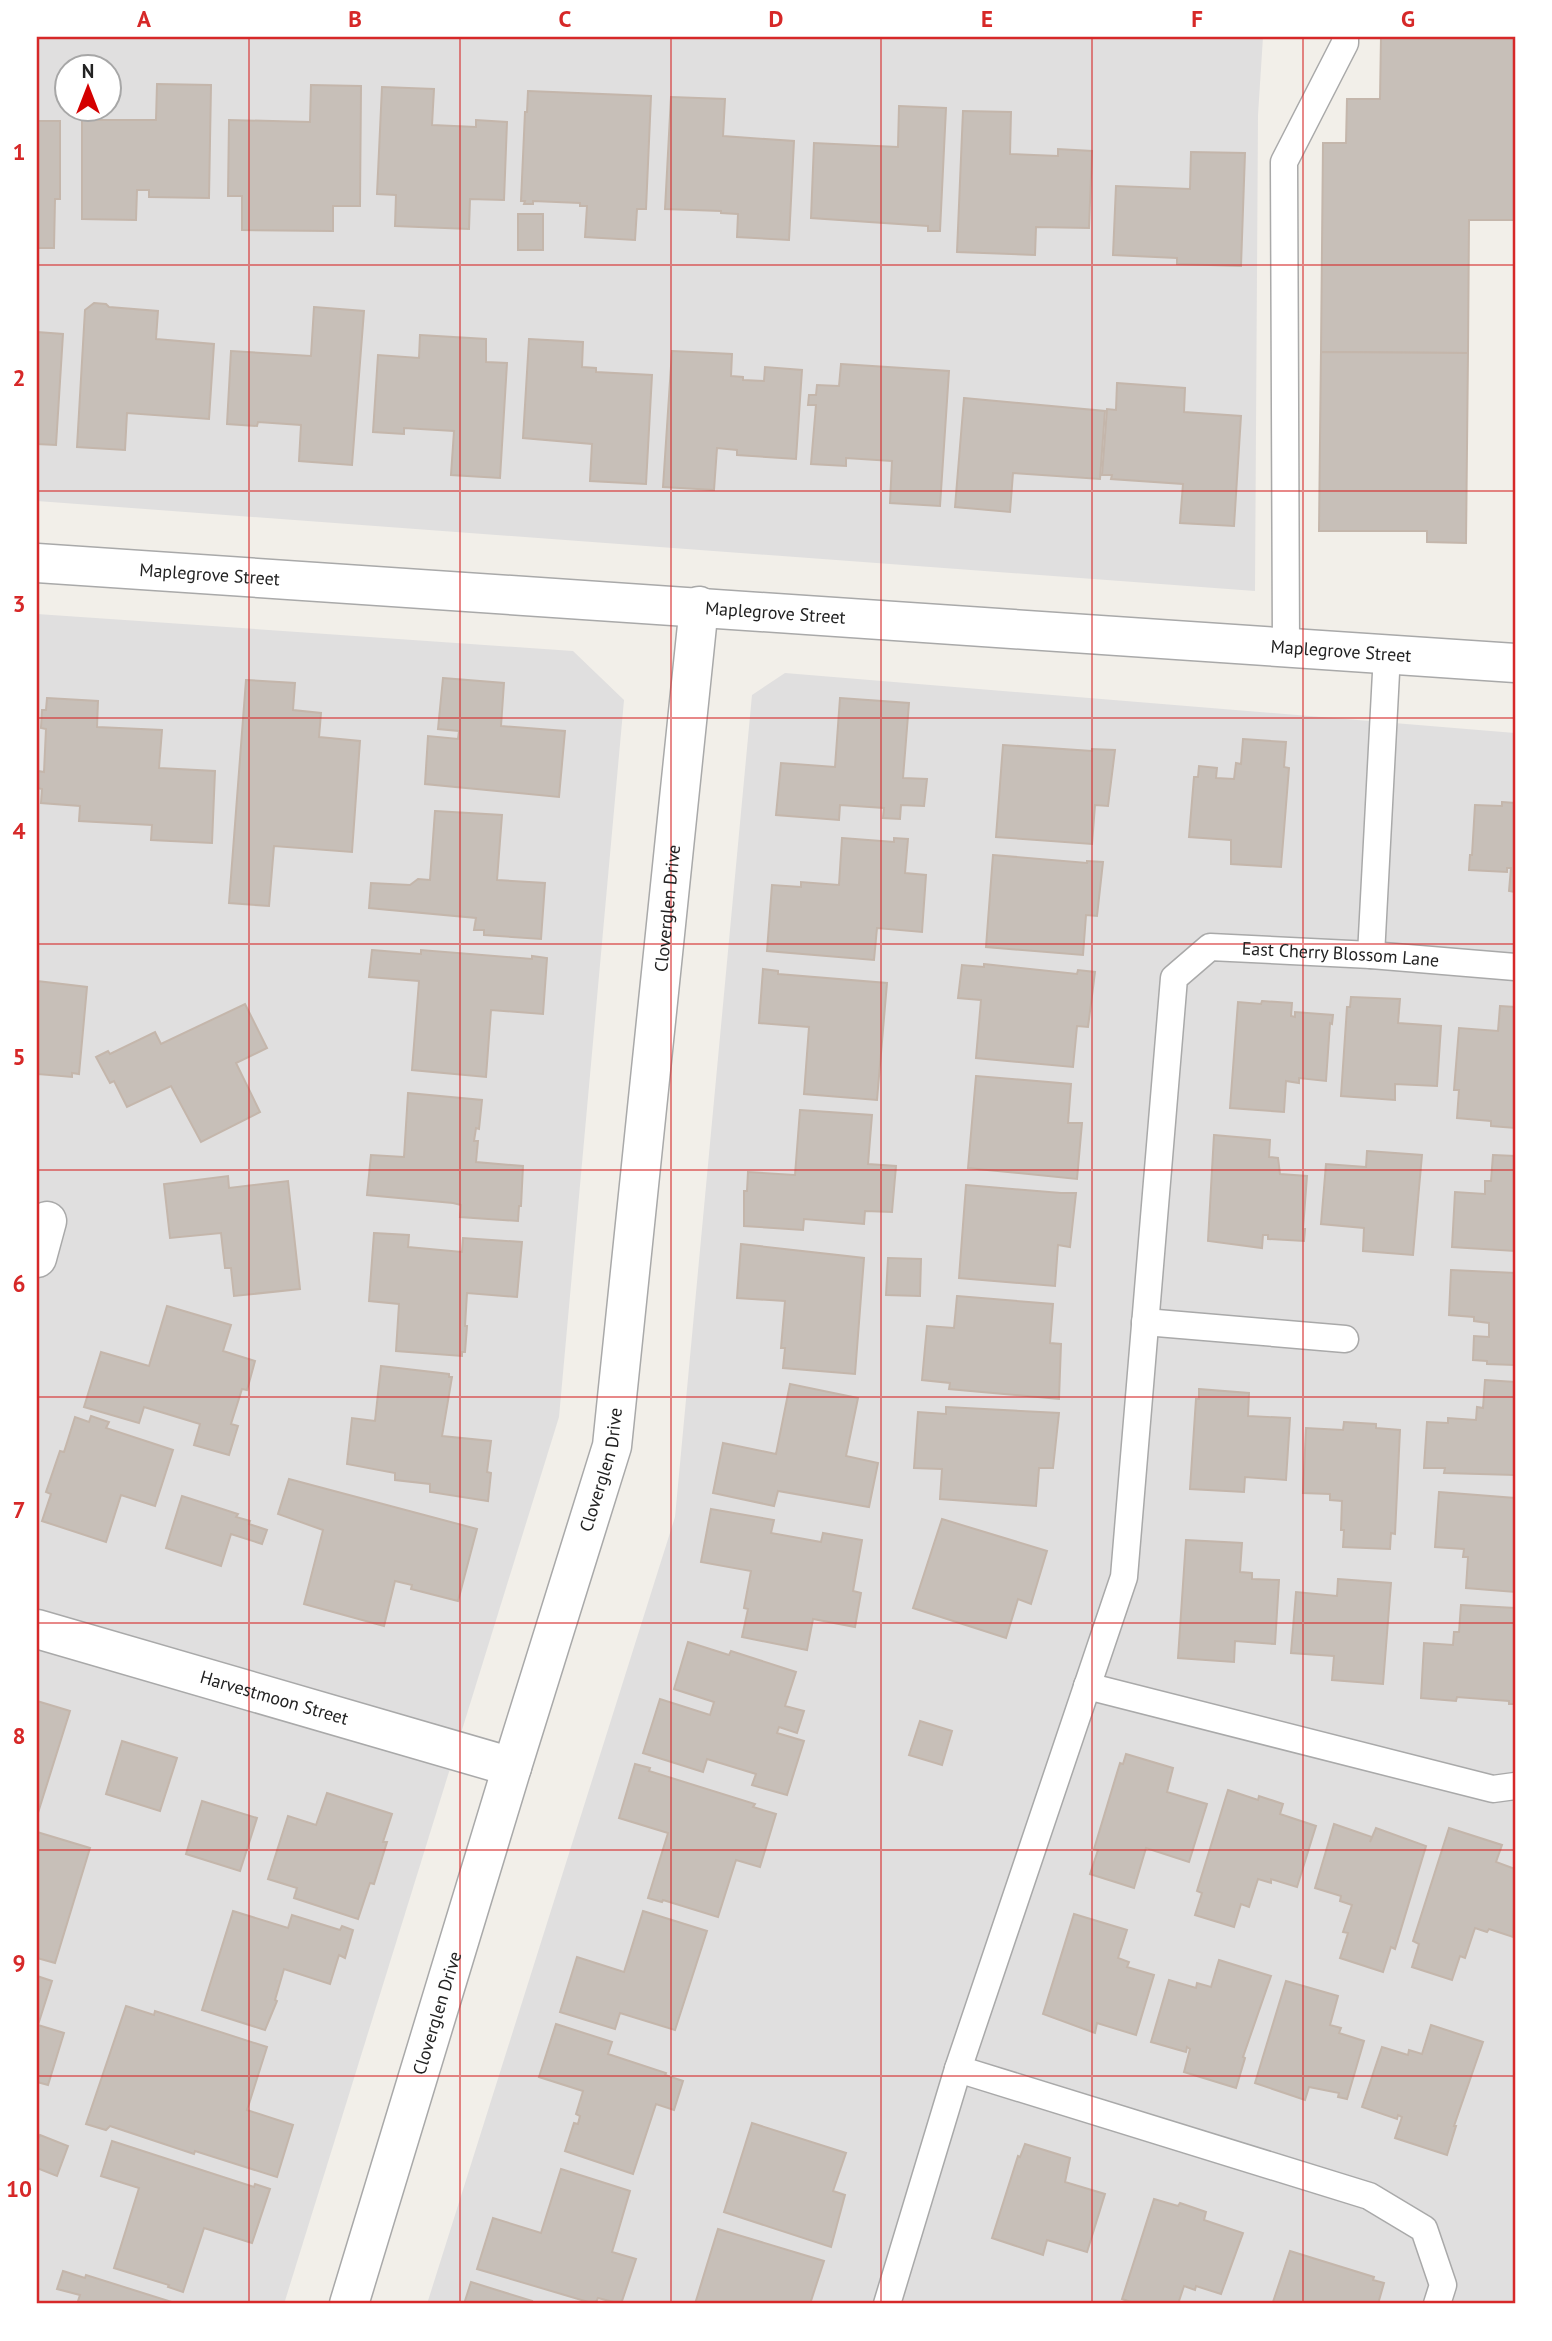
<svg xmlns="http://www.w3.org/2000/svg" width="1552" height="2341" font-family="'PT Sans',sans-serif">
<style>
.residential{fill:#e0dfdf;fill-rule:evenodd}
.building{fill:#c7bfb8;stroke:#c4b6ab;stroke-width:2}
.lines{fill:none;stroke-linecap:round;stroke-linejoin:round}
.service-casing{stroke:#a9a9a9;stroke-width:29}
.minor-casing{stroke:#a9a9a9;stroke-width:41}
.tertiary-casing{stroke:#a9a9a9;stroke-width:41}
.service{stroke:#fff;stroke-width:26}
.minor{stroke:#fff;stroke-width:38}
.tertiary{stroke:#fff;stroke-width:38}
.grid{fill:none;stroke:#d62828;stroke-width:2;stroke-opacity:0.55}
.labels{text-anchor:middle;stroke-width:6;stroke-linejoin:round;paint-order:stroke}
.street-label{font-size:18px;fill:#222;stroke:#fff}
.neatline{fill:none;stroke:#d62828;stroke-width:2.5}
.grid-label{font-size:23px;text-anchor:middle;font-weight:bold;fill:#d62828}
</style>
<rect width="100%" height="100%" fill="#f2efe9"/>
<g class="residential">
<path d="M37,37H1263L1258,115L1255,591L37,501ZM66,66H108V108H66Z"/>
<path d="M37,614L573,651L624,700L559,1417L284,2304H37Z"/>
<path d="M785,673L1515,733V2304H427L675,1517L752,695Z"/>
</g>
<g class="building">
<path d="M1381,37H1515V220H1469L1468,353L1321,352L1323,143H1346L1347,99H1380Z"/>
<path d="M157,84L211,85L209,198L149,197V190H137L136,220L82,219V120H156Z"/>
<path d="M311,85L361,86L360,206H333V231L242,230V196H228L229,120L310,122Z"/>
<path d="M382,87L434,89L432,125L476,127V120L507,122L504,200L470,199L469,229L395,226L396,195L377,194Z"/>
<path d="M528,91L651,96L646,209H637L635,240L585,237L587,206H580V203L533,201V204H524L525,201H521L525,112H527Z"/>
<path d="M671,97L725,99L723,136L794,141L789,240L737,237L738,214L721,213V211L665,209Z"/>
<path d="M899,106L946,108L940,231H928V226L811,218L814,143L898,147Z"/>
<path d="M963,111L1011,112L1010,154L1058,156V149L1092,151L1089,228L1036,227L1035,255L957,252Z"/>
<path d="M37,121H60V199H55L54,248H37Z"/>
<path d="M1191,152L1245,153L1241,266L1177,264V258L1113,255L1116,186L1190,189Z"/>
<rect x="518" y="214" width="25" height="36"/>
<path d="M94,303L106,304L109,307L158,311L156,339L214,344L209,419L127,413L125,450L77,447L85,310Z"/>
<path d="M314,307L364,311L352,465L299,461L301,425L258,422L257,426L227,424L231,351L311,356Z"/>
<path d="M37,332L63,334L56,445L37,444Z"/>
<path d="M420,335L486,339V362L507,363L500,478L451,475L454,431L404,428V434L373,432L378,355L419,358Z"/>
<path d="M529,339L583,342L582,367L596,368V372L652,375L646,484L590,481L592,444L523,438Z"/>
<path d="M672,351L732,354L731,376L743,377V380L764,381L765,367L802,370L796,459L737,455V450L717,448L714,490L663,487Z"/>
<path d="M1321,352L1468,353L1466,543L1427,542V531H1319Z"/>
<path d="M841,364L949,371L940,506L890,503L892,461L846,458V466L811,464L816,405H808L809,395H816L817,385L839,386Z"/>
<path d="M1117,383L1185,388L1184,412L1241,416L1234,526L1180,523L1183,484L1111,479L1112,475H1102L1107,409L1116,410Z"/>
<path d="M964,398L1105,411L1100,479L1013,473L1010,512L955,507Z"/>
<path d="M443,678L504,683L501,726L565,731L559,797L425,784L428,736L458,739L459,731L438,729Z"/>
<path d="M246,680L295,683L293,710L321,713L319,737L360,741L352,852L274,846L269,906L229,903Z"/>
<path d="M47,698L98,701L97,727L162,730L159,768L215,771L212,843L151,840L152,825L79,821L80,806L41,803L42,789L37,788L38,771L44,772L46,729L41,728L42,710H46Z"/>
<path d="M840,698L909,703L903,778L927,779L924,806L901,805L900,819L883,818L884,808L840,805L839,820L776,815L781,763L835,767Z"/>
<path d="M1243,739L1286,742L1284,767L1289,768L1281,867L1231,864V840L1189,837L1194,777H1198L1199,766L1217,768L1216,778L1234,779L1236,763L1241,764Z"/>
<path d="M1003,745L1092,751V749L1115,750L1108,806L1095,805L1092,844L996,837Z"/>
<path d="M1502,802L1515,803V892L1509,891L1511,868H1507V872L1469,870L1470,855H1472L1475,805L1502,806Z"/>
<path d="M435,811L502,815L497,880L545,883L541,939L484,935V930H474L476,918L369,908L371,883L410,885L418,879L430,880Z"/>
<path d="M842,838L894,842V838L908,839L905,873L926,875L922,932L877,928L874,960L767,951L772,885L801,887V882L839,885Z"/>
<path d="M993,855L1087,863V861L1103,862L1097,916L1086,915L1083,955L986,947Z"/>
<path d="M372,950L421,954V950L532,959V956L547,958L543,1014L491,1010L486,1077L412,1070L419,981L369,977Z"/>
<path d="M984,964L1077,974L1078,970L1095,972L1088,1027L1077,1026L1073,1067L976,1058L981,1000L958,998L962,965L984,967Z"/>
<path d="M763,969L778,971V974L887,983L877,1100L804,1094L809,1027L759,1023Z"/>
<path d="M37,981L87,987L79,1074L72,1073V1077L38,1074L37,1084Z"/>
<path d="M1351,997L1400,999L1398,1023L1441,1026L1437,1086L1395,1084V1100L1341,1096L1347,1007H1350Z"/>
<path d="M1262,1001L1292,1003L1291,1016L1295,1017V1012L1333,1015L1332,1024L1330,1023L1326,1081L1299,1078V1083L1286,1081L1284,1112L1230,1108L1238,1002L1261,1004Z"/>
<path d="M245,1004L267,1048L236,1063L260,1112L201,1142L171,1086L127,1107L114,1081L110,1083L96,1057L108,1051L110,1054L155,1032L161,1044Z"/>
<path d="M1500,1006L1515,1007V1128L1491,1126V1121L1457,1118L1459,1090H1454L1459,1028L1498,1031Z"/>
<path d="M976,1076L1071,1084L1068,1123H1082L1077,1179L968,1168Z"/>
<path d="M408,1093L482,1100L479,1129L476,1128L474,1141H478L476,1162L523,1166L521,1206H519L518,1221L460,1217L461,1205L453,1203L367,1195L371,1155L404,1157Z"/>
<path d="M800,1110L872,1115L868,1164L896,1166L892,1212L865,1211L864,1224L804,1219L803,1230L744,1226V1191H747L748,1172L795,1175Z"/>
<path d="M1214,1135L1270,1140L1269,1157L1278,1158L1280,1174L1307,1176L1303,1229H1305L1304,1241L1268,1239V1235H1263L1262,1248L1208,1241Z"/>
<path d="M1367,1151L1422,1155L1413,1255L1363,1251L1364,1228L1321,1224L1326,1164L1366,1167Z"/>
<path d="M1493,1155L1515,1156V1251L1452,1247L1455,1192L1485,1194V1181H1491Z"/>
<path d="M228,1176L229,1188L288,1181L300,1289L234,1296L231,1268H225L221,1233L170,1238L164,1184Z"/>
<path d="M966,1185L1061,1193H1076L1070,1247L1058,1245L1055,1286L959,1278Z"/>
<path d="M374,1233L409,1235L408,1247L462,1252L463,1238L522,1242L517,1297L467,1293L465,1326H467L465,1352H462V1356L396,1351L399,1304L369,1301Z"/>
<path d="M741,1244L864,1258L855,1374L783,1368L785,1348H781L785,1301L737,1298Z"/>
<path d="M888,1258L921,1259L920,1296L886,1295Z"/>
<path d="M1451,1270L1515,1273V1365L1487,1364V1361L1473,1360L1474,1336L1489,1337V1323L1474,1321V1317L1449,1315Z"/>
<path d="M957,1296L1053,1304L1050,1343L1061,1344L1059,1399L949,1389L950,1383L922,1380L927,1326L954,1328Z"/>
<path d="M167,1306L231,1325L223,1351L255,1361L247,1390L242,1389L231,1424L238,1426L229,1455L194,1445L200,1424L144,1407L139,1423L84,1407L101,1352L149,1366Z"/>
<path d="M381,1366L449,1374V1377H452L442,1436L491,1441L487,1472L491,1473L488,1501L430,1492V1484L395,1480V1473L347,1464L352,1418L375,1421Z"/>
<path d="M1485,1380L1515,1382V1475L1444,1473L1445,1468H1424L1427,1422L1448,1423V1418L1476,1420L1477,1407L1483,1408Z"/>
<path d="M790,1384L858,1398L846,1456L878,1463L869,1507L778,1491L774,1506L713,1493L723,1443L776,1454Z"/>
<path d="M1199,1389L1249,1393L1248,1416L1290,1418L1286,1480L1245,1477L1244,1492L1190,1489L1196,1399H1199Z"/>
<path d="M946,1407L1059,1413L1053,1468H1039L1036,1506L940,1499L942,1469L914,1468L918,1412L946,1414Z"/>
<path d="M91,1416L109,1422L106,1428L173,1450L155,1506L121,1495L106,1542L42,1521L51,1494L46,1492L60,1451L64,1452L75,1417L89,1422Z"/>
<path d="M1344,1422L1376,1424V1428L1400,1430L1395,1534L1391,1533L1390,1549L1343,1547L1344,1530H1341L1342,1501L1330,1500V1494L1303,1493L1306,1428L1343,1430Z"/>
<path d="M289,1479L477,1529L458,1601L411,1589L412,1585L395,1581L384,1626L304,1604L323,1530L278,1514Z"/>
<path d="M1439,1492L1515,1498V1592L1466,1588L1468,1557H1463L1464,1549L1435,1547Z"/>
<path d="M182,1496L238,1514L236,1517L250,1521L249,1524L267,1530L262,1544L231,1534L221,1566L166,1548Z"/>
<path d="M711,1509L774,1520L771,1533L821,1542L823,1533L862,1540L853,1591L861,1593L855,1627L813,1619L807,1650L742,1637L748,1609L744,1608L751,1571L701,1562Z"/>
<path d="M942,1519L1047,1551L1031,1604L1018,1599L1006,1638L913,1608Z"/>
<path d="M1186,1540L1242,1543L1240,1572L1252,1573V1579L1279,1580L1275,1644L1235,1641L1234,1662L1178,1658Z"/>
<path d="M1338,1579L1391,1583L1383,1684L1332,1680L1334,1656L1291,1653L1296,1592L1337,1596Z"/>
<path d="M1461,1605L1515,1608V1704H1509V1701L1457,1697L1456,1701L1421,1698L1424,1643L1453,1645L1454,1632H1459Z"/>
<path d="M688,1642L729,1655L731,1651L796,1672L785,1706L804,1711L797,1733L779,1727L777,1733L804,1741L787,1795L752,1785L756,1774L707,1759L703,1772L643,1753L660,1699L710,1715L714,1702L674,1689Z"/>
<path d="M37,1701L70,1711L37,1816Z"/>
<path d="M920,1721L952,1731L942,1765L909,1755Z"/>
<path d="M122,1741L177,1758L160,1811L106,1794Z"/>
<path d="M1126,1754L1173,1768L1167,1792L1207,1804L1189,1862L1146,1848L1134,1888L1090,1874L1098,1850L1094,1849L1120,1763L1123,1764Z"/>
<path d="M635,1764L650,1768L649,1771L755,1804L753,1807L776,1814L760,1867L736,1860L718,1917L663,1900L662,1902L648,1898L668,1833L619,1818Z"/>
<path d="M1228,1790L1258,1800L1259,1796L1283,1804L1280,1814L1316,1826L1297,1887L1271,1879V1883L1258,1879L1249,1907L1241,1904L1234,1927L1195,1915L1202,1893L1197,1891Z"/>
<path d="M327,1793L392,1814L383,1842H387L374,1884L370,1883L358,1919L294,1898L297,1888L268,1879L288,1816L316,1825Z"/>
<path d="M202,1801L257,1818L240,1871L186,1854Z"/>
<path d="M1334,1824L1372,1837L1370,1842L1376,1828L1426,1846L1395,1949L1391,1947L1383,1972L1340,1958L1348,1933L1343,1932L1352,1905L1340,1901L1341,1896L1315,1888Z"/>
<path d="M1449,1828L1502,1845L1496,1862L1515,1869L1513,1937L1489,1929L1487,1932L1475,1928L1465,1958L1460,1956L1452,1980L1412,1967L1419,1944L1413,1941Z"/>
<path d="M37,1832L90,1848L55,1963L37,1958Z"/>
<path d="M233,1911L288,1928L292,1915L340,1930L342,1926L353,1930L345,1958L339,1955L330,1984L284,1969L275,2000L277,2001L265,2030L202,2010Z"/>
<path d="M643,1911L707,1931L675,2030L620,2013L615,2029L560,2012L577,1957L624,1972Z"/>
<path d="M1074,1914L1127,1930L1118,1958L1129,1962L1127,1967L1154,1975L1136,2035L1097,2023L1095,2033L1043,2014Z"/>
<path d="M1219,1960L1271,1976L1243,2057L1245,2058L1236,2088L1184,2072L1190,2049L1187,2047L1186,2052L1151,2042L1169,1980L1196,1988L1197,1983L1211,1987Z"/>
<path d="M37,1976L52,1981L38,2025L64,2033L48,2085L37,2082Z"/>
<path d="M1286,1981L1338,1996L1330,2025L1341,2028L1339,2033L1364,2041L1347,2099L1338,2097L1339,2093L1309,2087L1305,2100L1255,2083Z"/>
<path d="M126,2006L154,2015L155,2011L267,2047L247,2110L293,2125L277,2177L195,2151L194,2154L110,2126L106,2130L86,2124Z"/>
<path d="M556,2024L612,2042L608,2054L666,2073L665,2075L683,2081L674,2110L656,2104L633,2174L565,2151L574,2123L578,2124L580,2116L576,2114L583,2091L539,2077Z"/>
<path d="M1431,2025L1483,2042L1454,2126H1456L1447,2155L1395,2138L1402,2117L1398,2115L1397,2119L1362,2107L1382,2047L1408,2055L1409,2050L1422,2054Z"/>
<path d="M752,2123L846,2153L833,2191L845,2195L831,2247L724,2212Z"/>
<path d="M40,2135L68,2146L57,2176L37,2168V2141Z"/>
<path d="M112,2141L254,2187L255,2184L270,2189L252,2243L204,2228L183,2292L168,2287L169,2285L114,2268L139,2188L101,2176Z"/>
<path d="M1025,2144L1070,2158L1065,2182L1105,2194L1087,2252L1047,2240L1043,2255L992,2238L1018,2156L1020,2157Z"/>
<path d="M561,2169L630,2191L612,2252L636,2259L621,2304L598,2298L595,2304L477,2269L493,2218L541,2233Z"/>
<path d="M1154,2199L1178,2206L1180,2203L1206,2212L1204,2220L1243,2233L1221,2294L1196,2286L1195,2290L1184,2286L1178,2304H1137L1122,2299Z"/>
<path d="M718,2229L824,2261L810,2304H695Z"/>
<path d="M1290,2251L1374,2277L1373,2280L1384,2283L1378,2304H1281L1273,2302Z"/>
<path d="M63,2271L85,2278L86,2275L178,2304H77L80,2295L57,2289Z"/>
<path d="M471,2282L532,2301L531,2304H464Z"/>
</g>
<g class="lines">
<defs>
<g id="service">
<path d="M1286,647L1284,162L1345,43V37"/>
<path d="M1371,955L1387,654"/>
<path d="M1145,1322L1345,1339"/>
<path d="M1087,1686L1493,1789L1515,1786"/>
<path d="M958,2069L1369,2196L1424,2229L1443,2285L1437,2304"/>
<path id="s1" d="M887,2304L958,2069L1124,1577L1174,978L1210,947L1371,955L1515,967"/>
</g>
<g id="minor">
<path d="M37,1258L47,1221"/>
<path id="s2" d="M37,1629L512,1767"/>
<path id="s3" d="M349,2304L512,1767L612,1446L699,606"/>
</g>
<g id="tertiary">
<path id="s4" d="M37,563L1515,663"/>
</g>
</defs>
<use href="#service" class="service-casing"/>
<use href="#minor" class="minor-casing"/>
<use href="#tertiary" class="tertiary-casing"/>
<use href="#service" class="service"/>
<use href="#minor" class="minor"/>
<use href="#tertiary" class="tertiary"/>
</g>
<path class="grid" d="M249,37V2304M460,37V2304M671,37V2304M881,37V2304M1092,37V2304M1303,37V2304M37,265H1515M37,491H1515M37,718H1515M37,944H1515M37,1170H1515M37,1397H1515M37,1623H1515M37,1850H1515M37,2076H1515"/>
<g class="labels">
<g class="street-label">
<text dy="6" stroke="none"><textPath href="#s4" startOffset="173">Maplegrove Street</textPath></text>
<text dy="6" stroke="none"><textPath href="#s4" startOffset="740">Maplegrove Street</textPath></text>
<text dy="6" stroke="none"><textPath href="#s4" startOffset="1307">Maplegrove Street</textPath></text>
<text dy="6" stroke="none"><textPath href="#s3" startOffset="1438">Cloverglen Drive</textPath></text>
<text dy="6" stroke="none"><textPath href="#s1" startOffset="1544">East Cherry Blossom Lane</textPath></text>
<text dy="6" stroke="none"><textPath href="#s3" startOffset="872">Cloverglen Drive</textPath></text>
<text dy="6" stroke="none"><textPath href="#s2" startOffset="247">Harvestmoon Street</textPath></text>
<text dy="6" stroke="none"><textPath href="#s3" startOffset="304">Cloverglen Drive</textPath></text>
</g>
</g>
<rect width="1552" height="2341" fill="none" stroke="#ffffff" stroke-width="77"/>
<g transform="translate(88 88)"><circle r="33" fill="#ffffff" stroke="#a7a7a7" stroke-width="2"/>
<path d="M0-5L12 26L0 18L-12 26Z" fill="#d40000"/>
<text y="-10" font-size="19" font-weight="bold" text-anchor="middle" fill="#222222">N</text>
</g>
<rect x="38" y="38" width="1476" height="2264" class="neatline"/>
<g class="grid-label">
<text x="144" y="27">A</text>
<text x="355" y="27">B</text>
<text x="565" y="27">C</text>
<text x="776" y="27">D</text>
<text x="987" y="27">E</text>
<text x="1197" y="27">F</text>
<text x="1408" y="27">G</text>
<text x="19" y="160">1</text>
<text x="19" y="386">2</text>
<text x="19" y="612">3</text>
<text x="19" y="839">4</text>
<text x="19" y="1065">5</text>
<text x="19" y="1292">6</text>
<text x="19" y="1518">7</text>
<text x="19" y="1744">8</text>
<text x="19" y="1971">9</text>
<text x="19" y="2197">10</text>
</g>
</svg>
